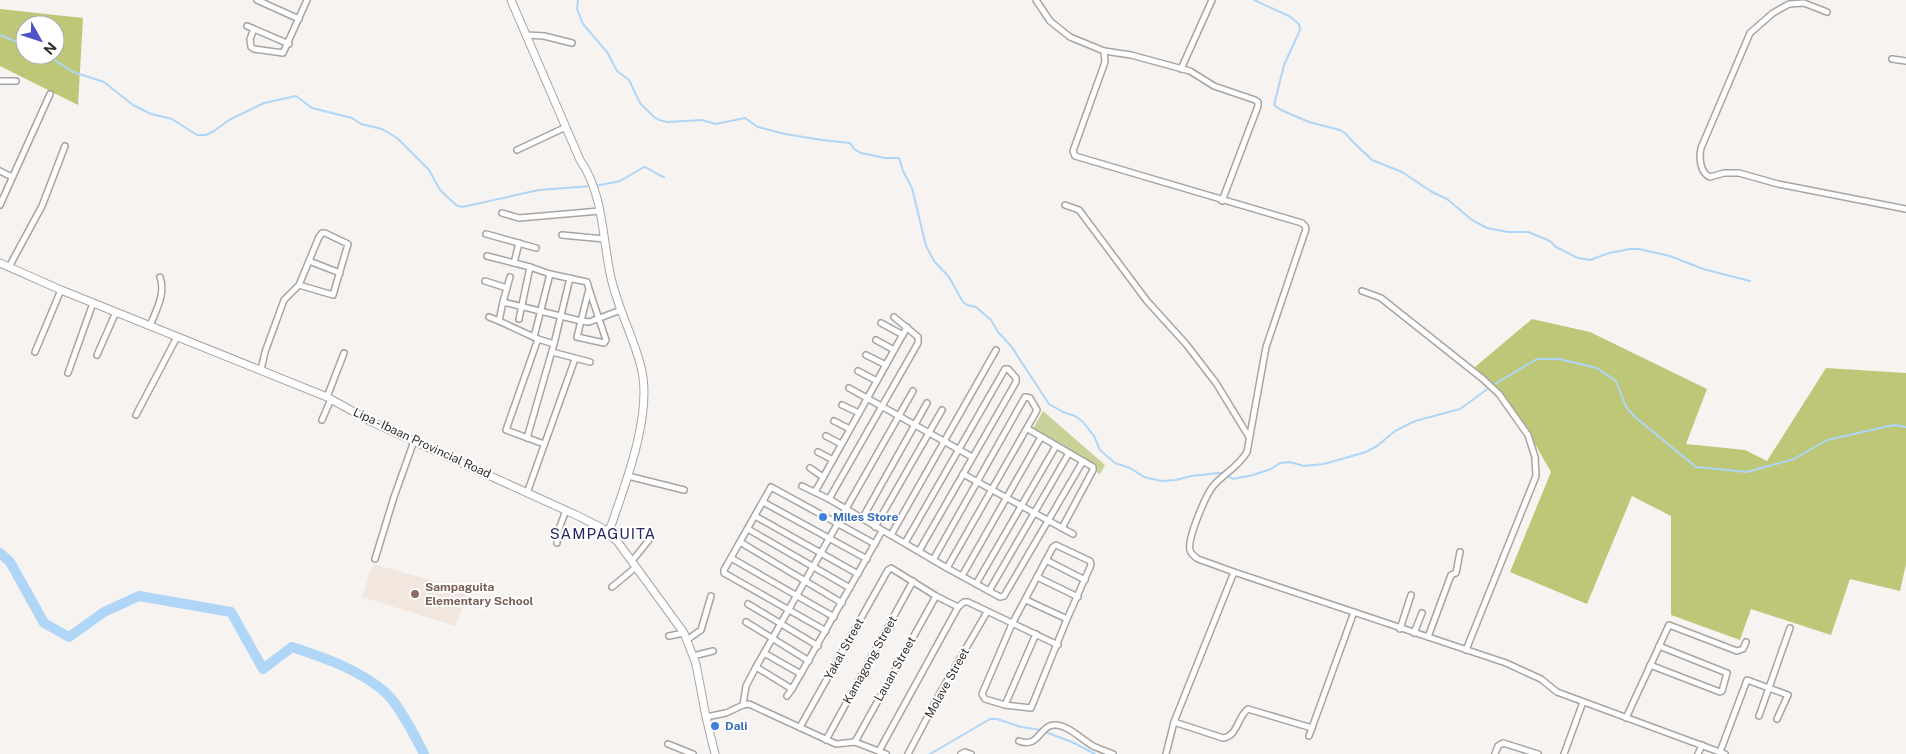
<svg xmlns="http://www.w3.org/2000/svg" width="1906" height="754" font-family="'Public Sans',sans-serif">
<style>
.built{fill:#f1e7df}
.green{fill:#c9d098}
.forest{fill:#bec777;fill-rule:evenodd}
.lines{fill:none;stroke-linecap:round;stroke-linejoin:round}
.stream{stroke:#afd6f7;stroke-width:2}
.river{stroke:#afd6f7;stroke-width:10}
.street-casing{stroke:#a8a4a2;stroke-width:8}
.secondary-casing{stroke:#a8a4a2;stroke-width:9}
.street{stroke:#fff;stroke-width:5}
.secondary{stroke:#fff;stroke-width:7}
.shop-dot{fill:#3f7fe0;stroke:#fff;stroke-width:2}
.education-dot{fill:#8d6e63;stroke:#fff;stroke-width:2}
.labels{text-anchor:middle;stroke-width:4;stroke-linejoin:round;paint-order:stroke}
.street-label{font-size:12px;fill:#312f2e;stroke:#fff}
.shop-label{font-size:12px;font-weight:bold;fill:#366cbe;stroke:#fff;text-anchor:start}
.education-label{font-size:12px;font-weight:bold;fill:#785e54;stroke:#fff;text-anchor:start}
.quarter-label{font-size:15px;letter-spacing:1px;fill:#252862;stroke:#fff}
</style>
<rect width="100%" height="100%" fill="#f7f3f0"/>
<path class="built" d="M373,564L469,591L455,626L362,597Z"/>
<path class="green" d="M1043,411L1105,465L1100,474L1030,434Z"/>
<g class="forest">
<path d="M0,9L83,18L78,105L0,66ZM25,25H55V55H25Z"/>
<path d="M1532,319L1590,332L1707,389L1686,444L1745,450L1767,461L1826,368L1906,373V564L1900,591L1850,579L1831,635L1751,609L1740,640L1671,615V516L1632,496L1587,604L1510,572L1551,472L1519,416L1475,367Z"/>
</g>
<g class="lines">
<g class="stream">
<path d="M578,0L577,9L583,24L607,52L617,71L629,80L640,103L654,117L659,120L667,122L702,120L715,124L745,118L758,127L785,134L822,140L850,143L854,149L861,153L885,158H899L903,171L912,188L926,246L934,261L949,277L963,302L967,305L976,307L991,320L998,332L1011,346L1049,404L1063,412L1075,416L1083,422L1094,436L1100,450L1115,463L1130,468L1144,477L1161,481L1176,480L1191,476L1219,473L1224,474L1233,479L1253,475L1271,469L1280,463L1290,462L1304,466L1324,464L1366,452L1377,446L1395,431L1415,421L1460,409L1489,388"/>
<path d="M1254,0L1289,16L1299,24L1300,30L1284,65L1274,105L1281,110L1309,122L1340,130L1346,134L1353,142L1372,160L1402,172L1432,192L1447,199L1472,220L1487,228L1508,232H1528L1550,241L1556,247L1578,258L1590,260L1609,253L1630,249H1639L1670,256L1703,269L1750,281"/>
<path d="M0,35L25,45"/>
<path d="M47,55L73,72L104,82L133,105L151,114L172,119L197,135H206L214,131L229,120L264,103L296,96L312,108L352,118L361,124L382,129L397,138L429,170L440,190L456,205L462,207L539,190L592,186"/>
<path d="M596,186L620,181L644,167C650,168 655,174 664,177"/>
<path d="M1493,385L1537,359H1559L1597,368L1616,381L1626,407L1635,417L1696,467L1747,472L1794,459L1827,440L1894,425L1906,427"/>
<path d="M1045,732L1072,742L1095,754"/>
<path d="M930,754L990,719H997L1021,727L1042,730"/>
</g>
<path class="river" d="M0,553L10,562L44,623L69,637L104,612L139,596L231,612L263,669L292,647C325,658 358,669 385,692C400,706 415,736 424,754"/>
<defs>
<g id="street">
<path d="M257,0L299,19"/>
<path d="M1036,0L1050,21L1070,37L1104,51L1131,55L1190,71L1214,86L1255,100L1258,102V106L1222,201"/>
<path d="M1827,12L1804,3L1789,4L1773,13L1750,33L1701,148C1699,158 1700,173 1710,177L1724,173H1739L1778,184L1906,209"/>
<path d="M247,26L289,44"/>
<path d="M254,29L250,39L251,47L254,49L283,53L307,0"/>
<path d="M527,35L544,36L572,43"/>
<path d="M1104,51L1105,62L1073,151L1075,156L1302,223L1305,226L1306,229L1266,347L1247,452C1239,466 1225,473 1214,485C1206,494 1187,539 1190,550C1191,554 1195,557 1198,559L1234,572L1506,663L1541,679L1557,692L1725,754"/>
<path d="M1892,59L1906,61"/>
<path d="M1181,69L1212,0"/>
<path d="M0,81H16"/>
<path d="M517,150L566,127"/>
<path d="M0,171L12,177"/>
<path d="M0,205L50,94"/>
<path d="M1065,205L1079,210L1147,301L1186,344L1216,383L1249,437"/>
<path d="M502,213L519,218L600,211"/>
<path d="M486,234L536,248"/>
<path d="M562,235L604,239"/>
<path d="M487,256L530,267"/>
<path d="M309,261L340,273"/>
<path d="M514,263L519,243"/>
<path d="M9,267L42,206L65,146"/>
<path d="M550,274L587,282L589,289L606,340L604,343L577,337L589,289"/>
<path d="M485,281L507,288"/>
<path d="M1362,291L1381,298L1483,379L1499,394L1528,435L1535,457L1536,476L1466,650"/>
<path d="M503,302L510,277"/>
<path d="M489,317L499,321"/>
<path d="M519,319L530,267L550,274L534,337"/>
<path d="M881,323L903,335"/>
<path d="M150,326C156,310 166,294 160,277"/>
<path d="M538,339L506,430L544,444"/>
<path d="M876,340L894,350"/>
<path d="M554,344L570,278"/>
<path d="M35,352L61,290"/>
<path d="M552,352L590,362"/>
<path d="M97,355L116,312"/>
<path d="M866,355L886,365"/>
<path d="M261,370L265,352L284,300L299,285L319,237L322,233H325L348,244L333,295L299,285"/>
<path d="M858,371L877,381"/>
<path d="M68,373L93,303"/>
<path d="M849,388L972,457"/>
<path d="M327,397L344,353"/>
<path d="M842,405L859,413"/>
<path d="M136,415L177,337"/>
<path d="M322,420L331,399"/>
<path d="M834,421L850,429"/>
<path d="M1028,429L1093,467V470L1062,528"/>
<path d="M826,436L841,444"/>
<path d="M527,438L554,344L538,339L499,321L503,302L581,321L589,322L621,310"/>
<path d="M818,452L833,460"/>
<path d="M810,468L823,477"/>
<path d="M963,474L1073,534"/>
<path d="M628,476L684,490"/>
<path d="M802,486L829,499L947,568L1000,597L1004,596L1083,461"/>
<path d="M815,492L907,327"/>
<path d="M527,493L575,359"/>
<path d="M829,499L918,343V337L894,317"/>
<path d="M763,502L867,559"/>
<path d="M755,516L858,574"/>
<path d="M862,519L927,403"/>
<path d="M875,527L942,410"/>
<path d="M748,529L850,588"/>
<path d="M891,535L996,350"/>
<path d="M740,542L842,603"/>
<path d="M557,543L558,532L566,510"/>
<path d="M905,543L1005,369H1008L1016,378V382L919,551"/>
<path d="M1056,545L1090,561L1091,565L1067,619L1031,708L1005,705L985,699L982,694L1012,624L1053,547Z"/>
<path d="M731,558L834,617"/>
<path d="M375,559L394,497L414,441"/>
<path d="M933,560L1025,397L1030,398L1037,410L1036,412L947,568"/>
<path d="M1046,560L1085,580"/>
<path d="M632,561L649,540"/>
<path d="M962,576L1041,437"/>
<path d="M1037,577L1078,597"/>
<path d="M976,584L1056,446"/>
<path d="M612,587L636,567"/>
<path d="M989,591L1069,453"/>
<path d="M1026,600L1067,619"/>
<path d="M748,604L818,646"/>
<path d="M746,622L809,661"/>
<path d="M1400,629L1411,595"/>
<path d="M826,631L724,573V570L771,487L875,544"/>
<path d="M1414,633L1422,613"/>
<path d="M669,636L684,633"/>
<path d="M1428,637L1451,575L1456,573L1460,552"/>
<path d="M688,639L701,630L711,596"/>
<path d="M764,653L801,674"/>
<path d="M693,656L713,651"/>
<path d="M1650,665L1720,692L1722,691L1727,673L1659,646"/>
<path d="M756,667L792,689L882,531"/>
<path d="M787,696L792,689"/>
<path d="M743,705L746,686L756,667L913,391"/>
<path d="M1005,705L1036,634"/>
<path d="M1759,716L1790,628"/>
<path d="M706,717L726,713L743,705L749,704L836,744L855,742L886,754"/>
<path d="M1626,718L1669,625L1737,651L1743,649L1746,642"/>
<path d="M1174,722L1223,738C1238,736 1237,717 1248,709L1312,728"/>
<path d="M800,727L888,570L891,568L936,596L958,607"/>
<path d="M1309,736L1354,612"/>
<path d="M826,740L913,581"/>
<path d="M1019,741C1039,749 1040,724 1055,725C1069,725 1083,741 1095,747C1101,749 1107,752 1113,754"/>
<path d="M855,742L936,596"/>
<path d="M668,744L693,754"/>
<path d="M879,751L958,607L964,602H968L1058,645"/>
<path d="M1720,752L1747,680L1788,695L1777,719"/>
<path d="M908,754L940,693L987,612"/>
<path d="M961,754L965,752L971,754"/>
<path d="M1166,754L1174,722L1234,572"/>
<path d="M1495,754L1498,746L1503,743L1538,754"/>
<path d="M1564,754L1583,702"/>
<path d="M1698,754L1702,745"/>
</g>
<g id="secondary">
<path d="M511,0L580,160C603,193 602,234 610,273C616,305 633,335 641,367C653,413 626,482 611,526L607,532"/>
<path d="M0,263L61,290L327,397L374,423L576,515L602,528L617,541L684,633L696,664L706,717L715,754"/>
</g>
</defs>
<use href="#street" class="street-casing"/>
<use href="#secondary" class="secondary-casing"/>
<use href="#street" class="street"/>
<use href="#secondary" class="secondary"/>
</g>
<g class="shop-dot">
<circle cx="823" cy="517" r="5"/>
<circle cx="715" cy="726" r="5"/>
</g>
<circle class="education-dot" cx="415" cy="594" r="5"/>
<g class="labels">
<g class="street-label">
<text transform="translate(422 443) rotate(25)" y="4">Lipa - Ibaan Provincial Road</text>
<text transform="translate(844 649) rotate(-61)" y="4">Yakal Street</text>
<text transform="translate(870 660) rotate(-61)" y="4">Kamagong Street</text>
<text transform="translate(895 669) rotate(-61)" y="4">Lauan Street</text>
<text transform="translate(947 683) rotate(-61)" y="4">Molave Street</text>
</g>
<g class="shop-label">
<text x="833" y="521">Miles Store</text>
<text x="725" y="730">Dali</text>
</g>
<g class="education-label">
<text x="425" y="591">Sampaguita<tspan x="425" dy="14">Elementary School</tspan></text>
</g>
<g class="quarter-label">
<text x="603" y="539">SAMPAGUITA</text>
</g>
</g>
<g transform="translate(40 40) rotate(130)"><circle r="24" fill="#ffffff" stroke="#adacab"/>
<path d="M0-4L9 19L0 12L-9 19Z" fill="#4d52c8"/>
<text y="-8" font-size="14" font-weight="bold" text-anchor="middle" fill="#312f2e">N</text>
</g>
</svg>
